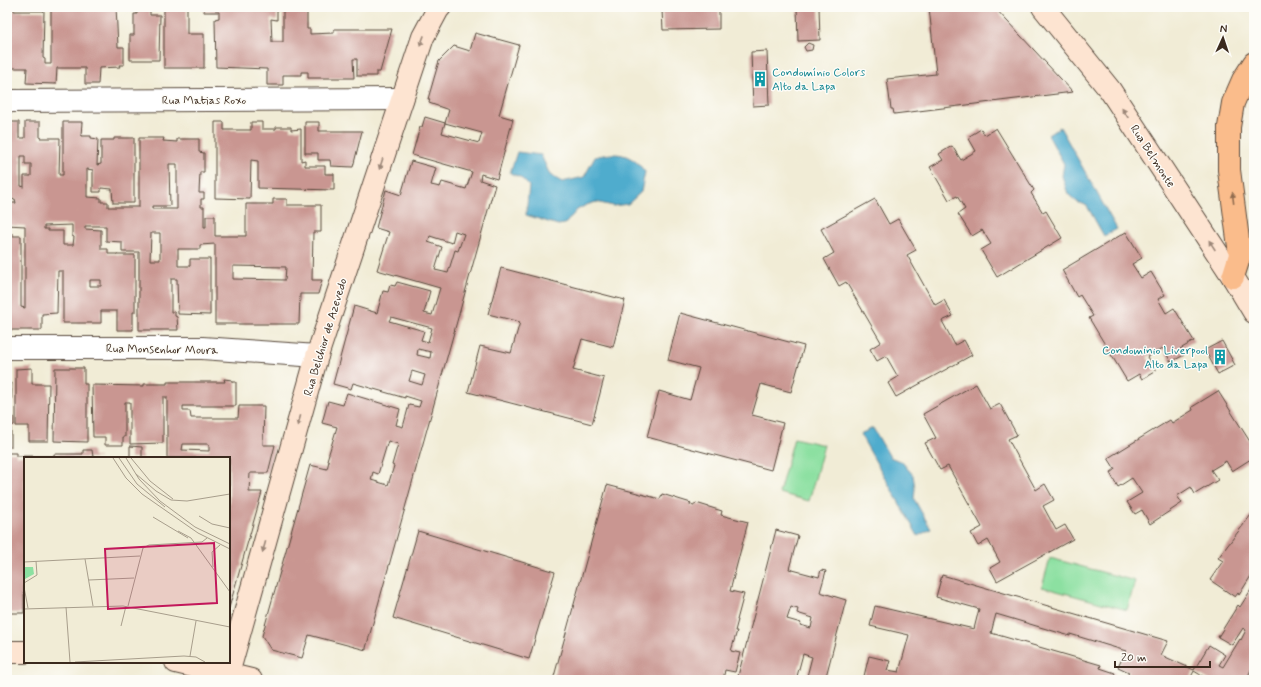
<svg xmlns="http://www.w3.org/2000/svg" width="1261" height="687" font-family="Mynerve,sans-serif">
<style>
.green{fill:#8ce0a1;stroke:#648560}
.water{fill:#4faccd;stroke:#456b76}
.building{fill:#c99691;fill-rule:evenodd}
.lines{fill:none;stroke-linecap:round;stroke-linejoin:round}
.street-casing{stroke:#56473a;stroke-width:24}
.secondary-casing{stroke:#56473a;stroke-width:24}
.primary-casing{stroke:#56473a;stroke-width:24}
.street{stroke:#fff;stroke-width:22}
.secondary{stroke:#fde4d1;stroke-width:22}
.primary{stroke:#fabc8b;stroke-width:22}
.oneway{fill:#9c8778}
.oneway2{fill:#916c4f}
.labels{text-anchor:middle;stroke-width:3;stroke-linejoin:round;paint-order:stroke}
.culture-label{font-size:12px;fill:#0d838f;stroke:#fdfcf7;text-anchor:start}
.street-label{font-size:12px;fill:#3b2a1e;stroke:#fdfcf7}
.inset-road{fill:none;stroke:#a89e8c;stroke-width:1}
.view{fill:#c2185b;fill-opacity:0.15;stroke:#c2185b;stroke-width:2}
.inset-edge{fill:none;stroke:#3b2a1e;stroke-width:2}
</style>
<rect width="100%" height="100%" fill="#fdfcf7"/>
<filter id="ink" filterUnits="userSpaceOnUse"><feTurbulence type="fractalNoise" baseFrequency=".025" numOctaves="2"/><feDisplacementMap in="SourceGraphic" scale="8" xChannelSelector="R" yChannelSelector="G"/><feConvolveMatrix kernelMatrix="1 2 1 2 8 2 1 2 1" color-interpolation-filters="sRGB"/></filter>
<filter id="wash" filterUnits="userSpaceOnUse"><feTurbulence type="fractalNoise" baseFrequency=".012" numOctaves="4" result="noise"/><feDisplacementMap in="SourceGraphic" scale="16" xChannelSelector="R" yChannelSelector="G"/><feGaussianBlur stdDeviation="0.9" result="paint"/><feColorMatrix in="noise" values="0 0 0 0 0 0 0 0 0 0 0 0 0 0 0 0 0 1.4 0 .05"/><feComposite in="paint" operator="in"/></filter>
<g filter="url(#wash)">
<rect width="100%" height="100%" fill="#f1ecd6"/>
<g class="green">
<path d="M794,438L824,445L809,501L779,493Z"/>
<path d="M1050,558L1135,581L1127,610L1042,587Z"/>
</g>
<g class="water">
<path d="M1060,127L1117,229L1104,236L1087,206L1077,202L1068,194L1062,176L1064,164L1048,135Z"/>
<path d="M517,152L541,155L550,175L562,182L584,177L595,157C616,151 632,153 645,172L641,192L628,204L613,206L596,202L586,205L577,210L565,224L558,225L526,215L529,186L520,177L510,173Z"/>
<path d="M873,428L890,457L902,462L913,475L915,488L914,499L931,529L918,536L860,434Z"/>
</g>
<g id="blocks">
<g class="building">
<path d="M7,7H14V11H44L43,58L45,59V64H51V7H116L118,47H124V65H119L120,67L99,68L98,84H85V68H57L56,84L26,83L27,68H7Z"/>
<path d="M137,7H150V15H160L159,60H130V35H134V14H137Z"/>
<path d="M164,7H187V34H204V68H164Z"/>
<path d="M204,7H277V20L271,19L272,42H283V7H307V29H310V34L334,33V29H392L380,72H376V76H357V59H353L354,78H308V72H301V75H283V85H267V69L216,67L215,19L219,18V12H204Z"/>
<path d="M797,7H819L820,40L798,41Z"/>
<path d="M929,7H994L1073,92L894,114L893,109H891L887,79L936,74Z"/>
<path d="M719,9V29L663,30L662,10Z"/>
<path d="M475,33L519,45L499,115L513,119L497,179L481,174L480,180L495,185L366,648V650L309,635L302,658L271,650L262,636L310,465L327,469L329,461L327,460L337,427L322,423L328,401L343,405L347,393L400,409L396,425L403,427L409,405L419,407L421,401L405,396V398L353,383L351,389L333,384L354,306L377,313L383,291L388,292L390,285L395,286L397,282L430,291L424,313L432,315L440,288L377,270L389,232L376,228L386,190L401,195L411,161L436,168L431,185L440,187L442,182L466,189L472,172L412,155L420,127H422L425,117L445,123L442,133L479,143L482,133L445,123L449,110L429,103L430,99H428L439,61L454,46L470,51ZM455,231L464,234L458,251L455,250L448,273L435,270L442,247L428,242L430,236L452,243ZM391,317L432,328L428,342L421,340L424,331L389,321ZM418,349L431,352L430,358L417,355ZM412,371L425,375L422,385L409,381ZM388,441L398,444L392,465L394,466L388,485L371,480L373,472L378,474Z"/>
<path d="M808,43L813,45L812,50L806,51L804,47Z"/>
<path d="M767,51L769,105L753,106L751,52Z"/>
<path d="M7,122H19V138H25V122H40V138H60L59,175H63V122H82L81,136H91V138L98,139L97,165L101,164V140H114V138H134V203H113L112,189L101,188V192H93V170L87,169V197L101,198V202H108V207H139V138H164L163,141L177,142V139H199V152L204,153V172H200L199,193H204V199H201V207H204V227H206V216H215V236H246V204H273V199H287V205H321V232H313L312,280H322L318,294H300L299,324H215V244L200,245V249H178V266H190V259H210V315L178,314L177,279H171V312H175V316L177,317L178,330H139V252H122V242L106,241V226H85V229L101,230V249H108V254H117V255H135V312H133V330H117V311H101V323H63V271H58L57,313L42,314V330H7V234H13V236H21V307L25,308V226L7,225V203H16L15,199L7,201ZM21,156H25V164H31V176H24V187L21,186ZM169,164H177V209H152V206H170ZM72,225V236L74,237L73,245H63V231H48V229H44V226ZM151,233H160V260H150ZM233,266L286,267L285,280L233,279ZM90,280H101V286H90Z"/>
<path d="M215,122H224V130H251V122H262V129H276V127H291V130L301,129V161L305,160V166H325V174H334V190L258,188V161L251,160L250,199L215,198Z"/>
<path d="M305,122H319V131H362L353,167L331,166L330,160H318V153H305Z"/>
<path d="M996,128L1034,190L1031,193L1043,213L1046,211L1062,238L997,277L981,250L991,244L982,230L972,236L958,214L965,209L957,196L949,200L930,167L943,160L939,154L952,146L961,160L976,151L968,137L981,129L985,135Z"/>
<path d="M875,199L889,224L898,219L916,250L907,255L935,305L944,300L953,316L942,321L955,345L964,340L972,355L896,397L888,383L898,377L886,356L877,361L870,349L881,342L846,282L839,286L824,259L834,253L821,229Z"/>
<path d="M1126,232L1142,258L1132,264L1141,278L1151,272L1165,295L1158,299L1166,313L1174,308L1194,341L1180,349L1184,355L1171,362L1163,348L1147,357L1156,371L1142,379L1139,374L1127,381L1089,318L1093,316L1080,295L1077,297L1062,270Z"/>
<path d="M501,268L625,300L613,347L582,339L573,370L604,378L592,424L468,392L480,346L511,353L520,322L488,314Z"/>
<path d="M680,313L804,346L791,392L761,384L752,415L783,423L771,470L647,437L659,391L690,400L699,368L668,360Z"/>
<path d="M1222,341L1235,365L1218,374L1205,350Z"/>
<path d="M32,368V384H49L48,441H29V426H16V369Z"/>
<path d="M55,368H84V384H87V442L54,441Z"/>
<path d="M224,379L232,380V382H236V406H183V411H190L191,418H238L239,406H264L263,445H275L268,473H250L249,492H262L229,608V458H167V397H163V443L130,444V402H125V437H123V445H105V437H93L92,385L144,386V384H167V382H225ZM183,444H209V451L182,450Z"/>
<path d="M7,383H12L11,417H14V425L11,426V447H7Z"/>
<path d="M976,384L990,409L1000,404L1017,435L1008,439L1036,490L1045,484L1054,500L1043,506L1056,530L1065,525L1073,539L997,581L990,568L1000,562L988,540L978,546L971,533L982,527L948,466L940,470L925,443L936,438L923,414Z"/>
<path d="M1218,391L1254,448V457L1232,471L1226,461L1211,470L1218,480L1195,494L1191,487L1177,496L1182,503L1150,524L1142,510L1135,514L1127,502L1142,493L1132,478L1118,487L1110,473L1115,469L1108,458L1170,420L1172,423L1193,410L1192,407Z"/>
<path d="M130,446L142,447V458H130Z"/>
<path d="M83,450H92L93,457H99V458H25L24,613H7V453H16V456H54V454H83Z"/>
<path d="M607,485L660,499L662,494L691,503L690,505L694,506L696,503L722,511L721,515L748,522L730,591L744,594L737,620H738L735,631H737L731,651L740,653L735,672L725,670L723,680H553Z"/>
<path d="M1254,511V571L1239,595L1238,593L1235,597L1210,580L1223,561L1218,558Z"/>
<path d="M776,530L798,536L789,569L819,577L821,570L826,571L820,592L846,600L825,680H806L812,657L803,654L796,680H737ZM791,607L798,609L797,613L813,618L811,628L800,625L801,623L787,619Z"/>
<path d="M418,531L555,572L529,659L393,618Z"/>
<path d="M942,575L1168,641L1161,655L1194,670L1209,645L1225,655L1219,665L1223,667L1240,639L1241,640L1246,630L1243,628L1232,645L1218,637L1238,605L1240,607L1254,585V664L1246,680H1209L1194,671L1191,677L1196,680H1128L1126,679L1129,672L1118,667L1126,651L1070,634V636L996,614L991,633L1101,665L1100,668L1115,673L1112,680H863L869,656L890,661L887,670L899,672L909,635L870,626L875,606L974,629L979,609L936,597Z"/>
</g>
</g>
</g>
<g filter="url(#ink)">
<use href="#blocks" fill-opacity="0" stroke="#56473a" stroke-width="1"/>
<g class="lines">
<defs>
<g id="street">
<path d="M7,101L402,99"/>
<path d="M7,348H202L317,356"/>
</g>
<g id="secondary">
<path d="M1043,7L1110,90L1233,277L1254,312"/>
<path d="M7,652H25"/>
<path d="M176,662L251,680"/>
<path d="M228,674L317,356L423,37L438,9L440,7"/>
</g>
<path id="primary" d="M1233,277L1240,255L1229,170V127L1233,103L1243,80L1254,63"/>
</defs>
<use href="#street" class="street-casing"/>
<use href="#secondary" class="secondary-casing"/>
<use href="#primary" class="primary-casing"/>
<use href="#street" class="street"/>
<use href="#secondary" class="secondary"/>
<use href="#primary" class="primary"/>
</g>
<defs><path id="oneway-solid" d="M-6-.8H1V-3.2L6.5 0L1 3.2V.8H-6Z"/></defs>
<g class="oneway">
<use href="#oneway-solid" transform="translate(422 41) rotate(111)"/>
<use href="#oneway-solid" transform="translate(1125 113) rotate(-123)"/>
<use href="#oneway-solid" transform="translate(381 164) rotate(108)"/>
<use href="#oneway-solid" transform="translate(1212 245) rotate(-123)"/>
<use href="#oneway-solid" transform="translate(299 421) rotate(106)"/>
<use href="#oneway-solid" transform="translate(264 547) rotate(106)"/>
</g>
<use class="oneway2" href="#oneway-solid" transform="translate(1233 198) rotate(-97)"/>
</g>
<defs>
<symbol id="building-bare" viewBox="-9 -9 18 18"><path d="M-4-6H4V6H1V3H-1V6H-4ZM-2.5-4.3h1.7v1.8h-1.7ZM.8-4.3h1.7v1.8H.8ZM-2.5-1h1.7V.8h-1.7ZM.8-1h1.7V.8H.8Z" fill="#0f9aa8" stroke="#fdfcf7" stroke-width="2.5" paint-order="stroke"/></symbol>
</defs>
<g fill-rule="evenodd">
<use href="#building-bare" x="749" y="68" width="22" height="22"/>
<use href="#building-bare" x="1209" y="346" width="22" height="22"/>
</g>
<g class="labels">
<g class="culture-label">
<text x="772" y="76">Condomínio Colors<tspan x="772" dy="14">Alto da Lapa</tspan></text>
<text x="1208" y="354" text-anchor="end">Condominio Liverpool<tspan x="1208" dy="14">Alto da Lapa</tspan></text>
</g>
<g class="street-label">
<text x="204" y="104">Rua Matias Roxo</text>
<text transform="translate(1153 156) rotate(57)" y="4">Rua Belmonte</text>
<text transform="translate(325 337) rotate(-73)" y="4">Rua Belchior de Azevedo</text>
<text transform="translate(162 349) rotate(1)" y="4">Rua Monsenhor Moura</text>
</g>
</g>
<g transform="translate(24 457)">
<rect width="206" height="206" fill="#f1ecd6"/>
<path d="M0,110H9L10,117L1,122Z" fill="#8ce0a1"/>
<path class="inset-road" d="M89,1L102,21L118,37L174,76L206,92M95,1L113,27L141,50M102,1L115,22L136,44L171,70L206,87M107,1L126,24L149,42M112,17L132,34L147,43L163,44L206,37M175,59L188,67L206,71M129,60L164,81M154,74L167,81L206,135M61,102L69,149M0,105L116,99M189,110L188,95L196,88M65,123L110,121M0,126L13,118L12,104M0,130L4,151M104,149L119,91L125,88L178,85L183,81M42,150L46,205M0,152L99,149L206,170M97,169L102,149M166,199L172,164M51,205L160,199L172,200L181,205"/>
<path class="view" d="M190,86L193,146L84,152L81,92Z"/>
<rect width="206" height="206" class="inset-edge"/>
</g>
<rect width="1261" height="687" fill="none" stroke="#fdfcf7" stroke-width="24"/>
<g transform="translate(1223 38) rotate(3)" stroke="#fdfcf7" stroke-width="3" paint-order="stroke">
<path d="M0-3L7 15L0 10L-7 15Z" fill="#3b2a1e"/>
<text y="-6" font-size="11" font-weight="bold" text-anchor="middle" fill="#3b2a1e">N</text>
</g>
<path d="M1115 661v6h95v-6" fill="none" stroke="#3b2a1e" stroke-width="2"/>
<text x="1121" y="661" font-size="12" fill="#3b2a1e" stroke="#fdfcf7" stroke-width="3" paint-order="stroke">20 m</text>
</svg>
